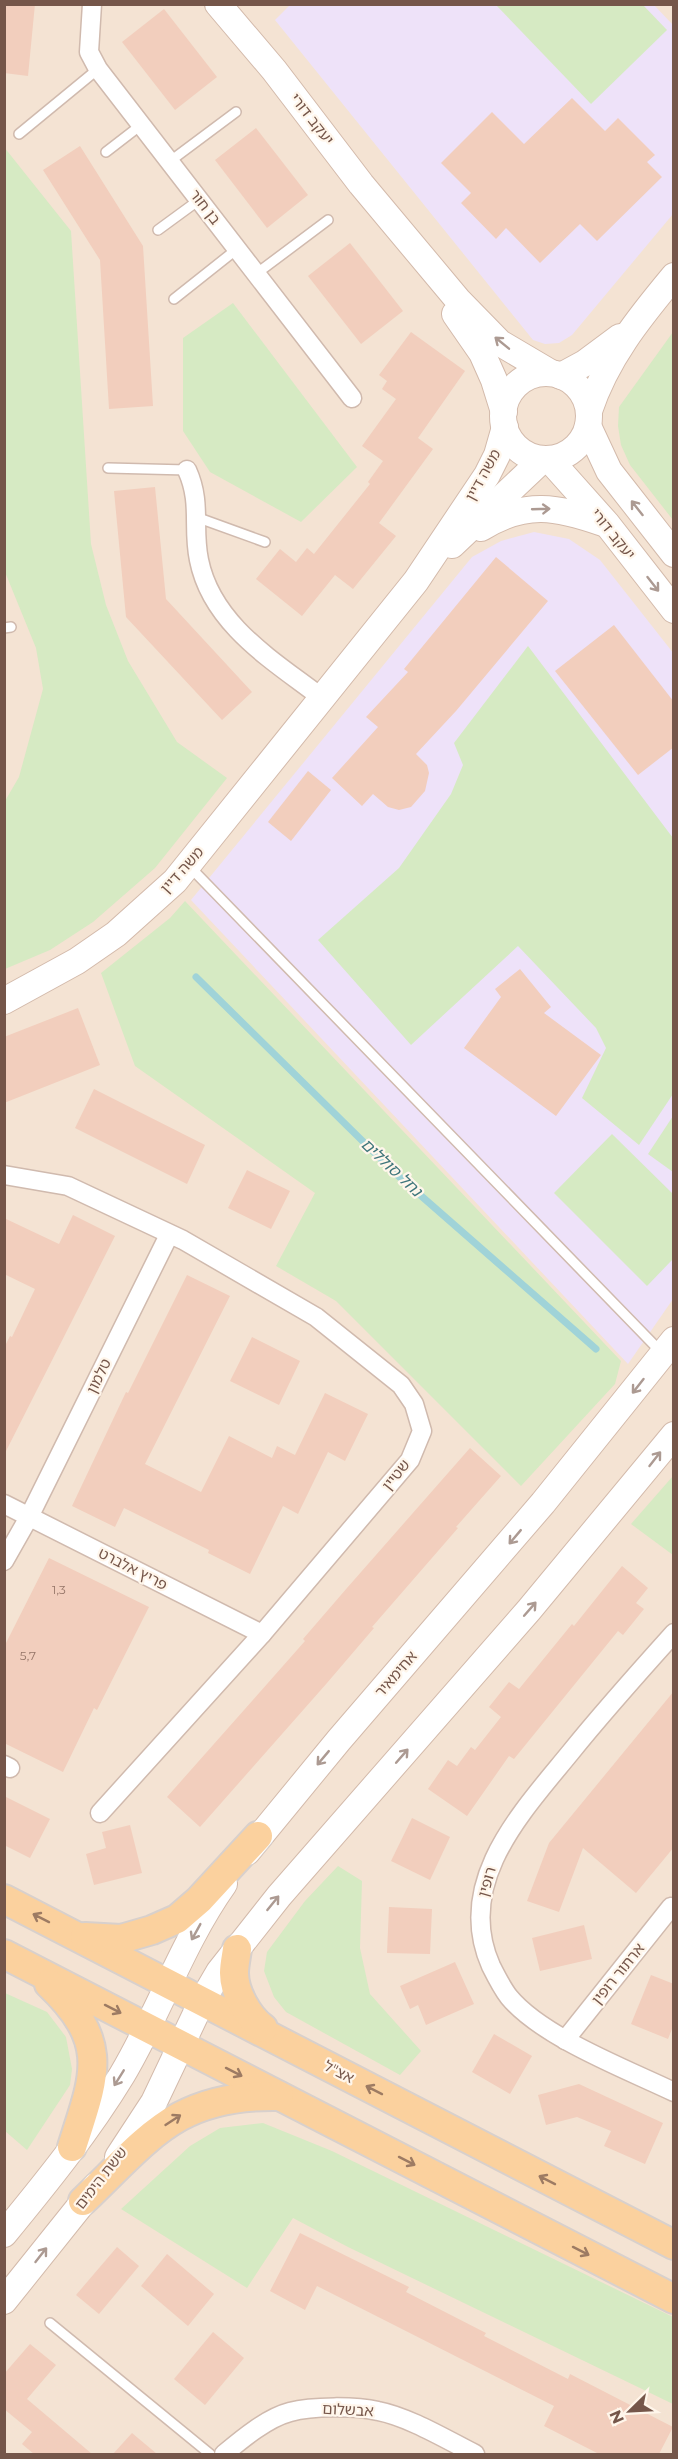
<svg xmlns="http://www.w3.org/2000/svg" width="678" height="2459" font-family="Montserrat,'Noto Sans Hebrew',sans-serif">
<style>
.residential{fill:#f4e3d3}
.education{fill:#eee2f9}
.green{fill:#d6eac3}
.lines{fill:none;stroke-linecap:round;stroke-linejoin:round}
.stream{stroke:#a0d3d8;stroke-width:7}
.building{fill:#f2cebd}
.lane-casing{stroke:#d0baae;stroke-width:12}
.street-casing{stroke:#d0baae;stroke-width:21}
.secondary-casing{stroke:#d3baab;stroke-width:28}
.primary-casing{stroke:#d8d0cc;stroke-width:32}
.lane{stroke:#fff;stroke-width:9}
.street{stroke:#fff;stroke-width:18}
.secondary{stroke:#fff;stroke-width:26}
.primary{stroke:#fbd19e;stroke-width:28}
.oneway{stroke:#ac9a92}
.oneway2{stroke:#9d7b63}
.labels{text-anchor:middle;stroke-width:4.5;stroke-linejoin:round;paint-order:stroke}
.number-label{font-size:12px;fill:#947467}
.street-label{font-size:15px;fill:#75564a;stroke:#fff6eb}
.water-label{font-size:16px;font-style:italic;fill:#3e757b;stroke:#fff6eb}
</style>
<rect width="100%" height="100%" fill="#fcf1e5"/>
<rect class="residential" x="5" y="5" width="668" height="2449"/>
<g class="education">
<path d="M291,4L654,5L673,25V214L572,335L559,343L545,344L533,340L275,20Z"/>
<path d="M534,532L569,539L600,560L674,654L673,1299L628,1364L191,900L472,557L501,541Z"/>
</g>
<g class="green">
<path d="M496,5H643L667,30L591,104Z"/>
<path d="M4,147L71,231L91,544L106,605L128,661L177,742L227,778L155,868L93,922L50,950L5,969V801L19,777L43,689L36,648L5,572Z"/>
<path d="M233,303L357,467L301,522L210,472L183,431V338Z"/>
<path d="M673,332V520L630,465L621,445L618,426L619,407Z"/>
<path d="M528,646L673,838V1094L639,1145L582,1098L606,1048L596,1028L518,946L411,1045L318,940L399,868L451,794L463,765L454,743Z"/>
<path d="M185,901L621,1361L615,1384L521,1486L336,1301L276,1266L315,1193L135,1066L101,973L170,918Z"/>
<path d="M673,1116V1172L648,1154Z"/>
<path d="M612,1134L673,1194V1259L647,1286L554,1193Z"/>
<path d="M673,1476V1555L631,1524Z"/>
<path d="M338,1866L362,1881L360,1948L370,1994L421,2051L400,2075L286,2012L274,1997L264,1971L267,1952L305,1901Z"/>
<path d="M5,1993L47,2012L66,2037L72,2069L70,2085L27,2150L5,2131Z"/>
<path d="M263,2123L332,2151L673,2317V2404L348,2247L293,2218L247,2288L121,2209L190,2146L220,2128Z"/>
</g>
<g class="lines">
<path class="stream" d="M196,977L395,1173L596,1349"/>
</g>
<g class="building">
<path d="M4,4H35L28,76L4,73Z"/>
<path d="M164,9L217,77L175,110L122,42Z"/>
<path d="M572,98L605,131L618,118L655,155L647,162L662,177L597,241L580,224L540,263L506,228L496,239L461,203L471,193L441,163L492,112L524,144Z"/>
<path d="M256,128L308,195L267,228L215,160Z"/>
<path d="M80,146L143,246L153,406L109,409L100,260L43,170Z"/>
<path d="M350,243L403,311L361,344L308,276Z"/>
<path d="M411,332L465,371L418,438L433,449L379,523L396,536L353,589L335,575L302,616L256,579L280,549L296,562L307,548L314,554L370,484L368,482L383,461L362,446L396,399L382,389L387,381L379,375Z"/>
<path d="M155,487L166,599L252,692L222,720L126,617L114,491Z"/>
<path d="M496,557L548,601L456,711L416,754L427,765L429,773L425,791L411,807L399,810L388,807L373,794L362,806L332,778L378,727L366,717L408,672L404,669Z"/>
<path d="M614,625L674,702V747L638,775L555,671Z"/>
<path d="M308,771L331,790L291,841L268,822Z"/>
<path d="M520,969L551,1007L544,1013L601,1055L556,1116L464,1048L501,997L495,989Z"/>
<path d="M78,1008L100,1065L4,1103V1037Z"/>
<path d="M94,1089L205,1145L187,1184L75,1128Z"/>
<path d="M247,1170L290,1191L271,1229L228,1208Z"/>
<path d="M73,1215L115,1236L4,1455V1348L10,1336L12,1337L35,1289L4,1274V1218L59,1244Z"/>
<path d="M187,1275L230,1296L145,1464L201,1492L229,1436L272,1458L277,1446L295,1455L325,1393L368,1414L345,1461L328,1452L298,1514L283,1506L250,1574L208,1553L209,1550L124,1508L115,1527L72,1506L126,1392L128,1393Z"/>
<path d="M252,1337L300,1361L279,1405L230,1381Z"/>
<path d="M470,1448L501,1476L456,1527L458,1528L372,1627L374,1628L327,1683L200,1827L167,1797L305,1641L303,1639L347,1588Z"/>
<path d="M49,1558L149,1607L97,1710L94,1708L63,1772L4,1743V1647Z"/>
<path d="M622,1566L648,1588L636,1603L644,1609L623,1635L618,1631L514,1759L509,1756L467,1816L428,1789L448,1760L457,1766L471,1747L475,1750L501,1717L489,1707L509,1682L519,1689L572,1624L574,1626Z"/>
<path d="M674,1691V1847L636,1893L583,1848L559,1912L527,1901L549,1843Z"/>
<path d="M4,1796L50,1819L30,1858L4,1845Z"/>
<path d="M412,1818L450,1837L430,1880L391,1861Z"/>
<path d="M130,1825L142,1873L94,1885L86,1854L106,1848L102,1832Z"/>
<path d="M389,1907L432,1909L430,1954L387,1953Z"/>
<path d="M584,1925L592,1959L540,1971L532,1938Z"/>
<path d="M455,1962L474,2004L426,2025L418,2005L410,2009L400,1986Z"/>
<path d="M651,1975L674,1984V2024L668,2039L631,2024Z"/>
<path d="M494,2034L532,2056L510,2094L472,2072Z"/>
<path d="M579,2084L663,2123L645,2164L604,2146L611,2131L577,2117L546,2125L538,2095Z"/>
<path d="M300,2233L409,2287L406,2292L486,2333L484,2336L568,2379L570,2374L673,2427L659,2454H599L544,2426L554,2406L317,2286L305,2310L270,2291Z"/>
<path d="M117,2247L139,2266L99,2314L76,2295Z"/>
<path d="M167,2254L214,2294L188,2326L141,2286Z"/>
<path d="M213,2332L244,2358L205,2405L174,2379Z"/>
<path d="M30,2344L56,2365L27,2399L92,2454H34L22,2444L32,2432L4,2409V2374Z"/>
<path d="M132,2433L157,2454H113Z"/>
</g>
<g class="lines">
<defs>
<g id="lane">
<path d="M19,134L98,69"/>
<path d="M106,152L141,125"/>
<path d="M169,162L236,112"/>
<path d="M158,230L199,200"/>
<path d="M256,274L328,220"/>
<path d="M174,299L237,249"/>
<path d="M108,468L187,470"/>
<path d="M196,517L265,542"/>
<path d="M4,628L11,627"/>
<path d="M190,867L661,1352"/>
<path d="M50,2323L210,2454"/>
</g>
<g id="street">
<path d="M92,4L89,52L98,69L352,398"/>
<path d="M187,470C202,503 192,527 199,560C212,625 274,661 322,698"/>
<path d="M4,1175L68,1186L183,1240L316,1317L401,1385L414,1404L422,1431L410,1460L262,1634L100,1813"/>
<path d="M4,1504L262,1634"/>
<path d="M4,1561L29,1517L169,1235"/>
<path d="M674,1633C638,1673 603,1712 570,1753C521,1813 454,1883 491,1966C496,1976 502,1988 509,1997C542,2037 626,2069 674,2092"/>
<path d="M4,1765L10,1768"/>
<path d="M565,2040L671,1907"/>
<path d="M224,2454C242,2439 267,2418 290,2412C312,2406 356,2406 378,2411C409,2417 447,2440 475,2454"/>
</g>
<g id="secondary">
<path d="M218,4L274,70L361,184L458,300L500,343L551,373"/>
<path d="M455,314L482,353L494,380L504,412"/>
<circle cx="546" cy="416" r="43"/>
<path d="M561,376L585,363L620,337"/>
<path d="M589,411C606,359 639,318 674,276"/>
<path d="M588,426L609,471L674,554"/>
<path d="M549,459L607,524L674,610"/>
<path d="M481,528C526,500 557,507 603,523"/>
<path d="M452,545L543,459"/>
<path d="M4,1001L77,961L116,934L175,881L416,581L487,475L497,455L505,427"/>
<path d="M247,1852L339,1740L543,1503L674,1340"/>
<path d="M118,2157L154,2102L202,2001L219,1972L279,1896L529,1610L674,1435"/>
<path d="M4,2234C46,2183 88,2131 122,2075C159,2013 182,1943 224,1884"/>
<path d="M4,2301L96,2186"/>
</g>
<g id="primary">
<path d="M4,1899L674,2245"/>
<path d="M85,1937L121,1939L152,1930L177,1919L199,1900L258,1836"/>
<path d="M237,1949C236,1957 234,1965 234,1973C234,1992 248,2017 263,2028"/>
<path d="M4,1954L674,2299"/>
<path d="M49,1984C111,2043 95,2075 72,2147"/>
<path d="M83,2201C151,2136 178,2094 279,2096"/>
</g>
</defs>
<use href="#lane" class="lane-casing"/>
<use href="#street" class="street-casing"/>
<use href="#secondary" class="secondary-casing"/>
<use href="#primary" class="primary-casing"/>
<use href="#lane" class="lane"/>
<use href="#street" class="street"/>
<use href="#secondary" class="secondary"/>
<use href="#primary" class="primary"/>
</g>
<defs><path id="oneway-shaft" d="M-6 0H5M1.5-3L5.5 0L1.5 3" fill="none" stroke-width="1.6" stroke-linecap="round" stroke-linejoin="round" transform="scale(1.5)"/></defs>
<g class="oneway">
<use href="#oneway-shaft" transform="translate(502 343) rotate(-141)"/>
<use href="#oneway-shaft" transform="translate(637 508) rotate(-128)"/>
<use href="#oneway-shaft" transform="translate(541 509) rotate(-2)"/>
<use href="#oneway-shaft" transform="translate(653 584) rotate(52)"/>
<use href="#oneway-shaft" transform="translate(638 1386) rotate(128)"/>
<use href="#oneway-shaft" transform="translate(655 1459) rotate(-52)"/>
<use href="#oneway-shaft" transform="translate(515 1537) rotate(130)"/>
<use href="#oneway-shaft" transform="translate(530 1609) rotate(-49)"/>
<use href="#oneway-shaft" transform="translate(402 1756) rotate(-49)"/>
<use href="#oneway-shaft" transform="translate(323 1758) rotate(130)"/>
<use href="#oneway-shaft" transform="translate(273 1903) rotate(-51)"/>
<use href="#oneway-shaft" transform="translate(196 1932) rotate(119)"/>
<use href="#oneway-shaft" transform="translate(119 2078) rotate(122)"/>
<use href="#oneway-shaft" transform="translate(41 2255) rotate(-52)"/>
</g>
<g class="oneway2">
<use href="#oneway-shaft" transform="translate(41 1918) rotate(-153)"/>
<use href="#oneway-shaft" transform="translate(113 2009) rotate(27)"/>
<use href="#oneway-shaft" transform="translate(234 2072) rotate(27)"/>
<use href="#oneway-shaft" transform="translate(374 2090) rotate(-153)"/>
<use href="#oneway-shaft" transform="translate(173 2120) rotate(-33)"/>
<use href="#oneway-shaft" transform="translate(407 2161) rotate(27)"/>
<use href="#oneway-shaft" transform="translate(547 2180) rotate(-153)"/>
<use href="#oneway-shaft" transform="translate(581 2251) rotate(27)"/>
</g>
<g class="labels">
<g class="number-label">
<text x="59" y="1594">1,3</text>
<text x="28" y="1660">5,7</text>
</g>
<g class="street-label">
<text transform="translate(312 119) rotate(52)" y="5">יעקב דורי</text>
<text transform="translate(205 207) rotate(52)" y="5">בן חור</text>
<text transform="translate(483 475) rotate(-61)" y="5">משה דיין</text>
<text transform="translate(613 534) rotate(51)" y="5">יעקב דורי</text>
<text transform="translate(182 870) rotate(-48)" y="5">משה דיין</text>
<text transform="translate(99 1376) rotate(-64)" y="5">טלמון</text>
<text transform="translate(396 1475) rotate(-51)" y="5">שטיין</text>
<text transform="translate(133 1569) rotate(27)" y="5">פריץ אלברט</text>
<text transform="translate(396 1674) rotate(-49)" y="5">אחימאיר</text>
<text transform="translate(487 1882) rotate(-74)" y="5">רופין</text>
<text transform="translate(618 1974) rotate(-51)" y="5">ארתור רופין</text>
<text transform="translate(339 2072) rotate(27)" y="5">אצ"ל</text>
<text transform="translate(101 2178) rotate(-52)" y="5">ששת הימים</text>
<text transform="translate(348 2410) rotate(3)" y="5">אבשלום</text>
</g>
<g class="water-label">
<text transform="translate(392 1167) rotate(43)" y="6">נחל סוללים</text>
</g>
</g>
<rect width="678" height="2459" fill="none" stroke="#75564a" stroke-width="12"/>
<g transform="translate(630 2411) rotate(246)" stroke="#fff6eb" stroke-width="4.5" paint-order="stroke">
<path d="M0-4.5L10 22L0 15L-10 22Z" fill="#75564a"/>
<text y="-9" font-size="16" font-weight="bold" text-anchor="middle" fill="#75564a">N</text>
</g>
</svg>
